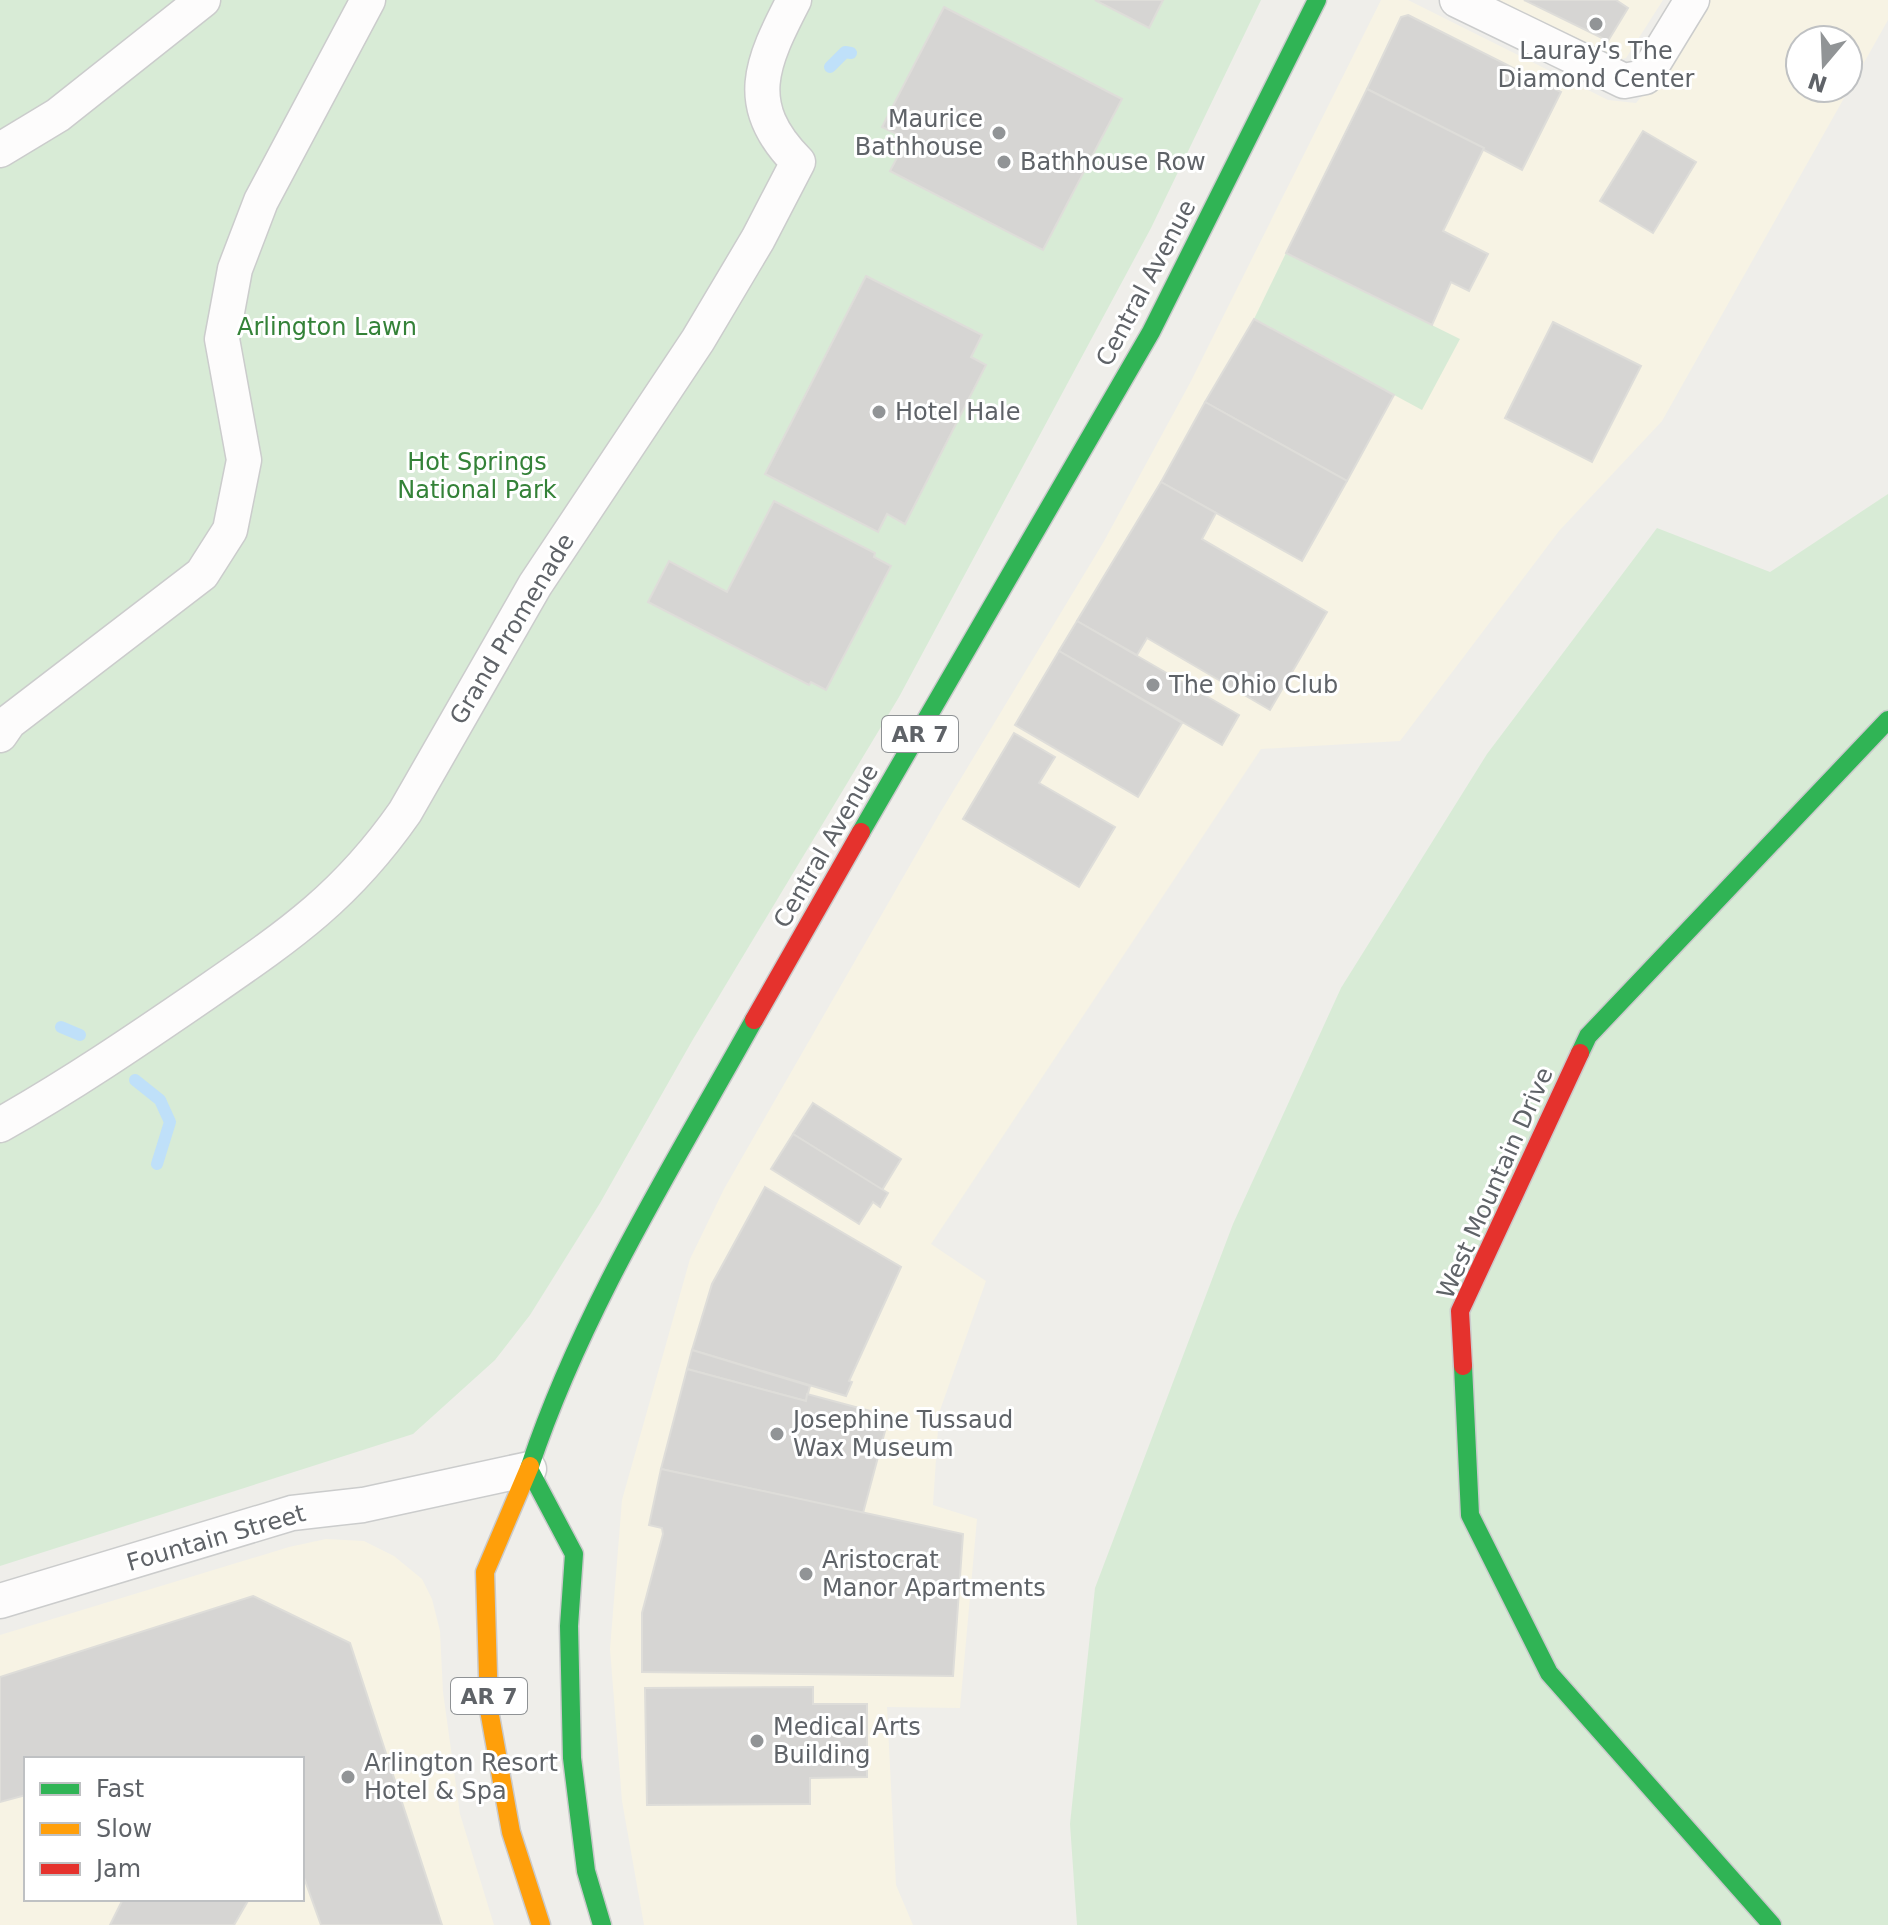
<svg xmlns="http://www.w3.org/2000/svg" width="1888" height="1925" font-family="'DejaVu Sans',sans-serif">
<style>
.commercial{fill:#f7f3e4;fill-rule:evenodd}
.green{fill:#d8ebd6}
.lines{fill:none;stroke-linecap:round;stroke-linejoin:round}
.stream{stroke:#bfe0f9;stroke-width:12}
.building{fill:#d6d5d3;stroke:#deddd9;stroke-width:2}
.street-casing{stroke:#cbcccc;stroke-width:37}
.fast-casing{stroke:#cacacb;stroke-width:21}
.slow-casing{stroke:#cacacb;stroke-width:21}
.jam-casing{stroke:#cacacb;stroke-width:21}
.street{stroke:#fdfcfc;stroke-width:34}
.fast{stroke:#30b455;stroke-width:18}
.slow{stroke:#ff9f0a;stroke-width:18}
.jam{stroke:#e5322d;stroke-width:18}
.poi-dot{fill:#919496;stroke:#fff;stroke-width:3}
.labels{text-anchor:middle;stroke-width:6;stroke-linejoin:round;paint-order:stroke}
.shield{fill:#fff;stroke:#8f9295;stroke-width:2}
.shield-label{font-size:22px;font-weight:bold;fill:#5f6368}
.poi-label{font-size:24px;fill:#5f6368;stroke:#fff;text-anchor:start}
.street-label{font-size:24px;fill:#5f6368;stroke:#fff}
.park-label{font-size:24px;fill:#348238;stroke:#fff}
</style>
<rect width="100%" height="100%" fill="#efeeea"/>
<g class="commercial">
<path d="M1381,0H1408L1608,100L1636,103L1654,82L1706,0H1888V20L1662,421L1559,531L1400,741L1261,749L931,1244L986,1281L939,1413L933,1505L977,1519L960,1708L887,1707L896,1885L913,1925H644L622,1801L610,1649L622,1500L690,1259L724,1189L940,813L1103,543L1190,383ZM1800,40H1848V88H1800Z"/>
<path d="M1497,0H1663L1626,58L1618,60Z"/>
<path d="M326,1539L364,1541L394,1556L422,1579L432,1599L440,1631L443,1692L460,1814L494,1925H0V1635L289,1547ZM26,1759H302V1899H26Z"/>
</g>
<g class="green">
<path d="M0,0H1261L1151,228L899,697L692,1041L600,1203L530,1315L495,1360L413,1434L0,1566Z"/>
<path d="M1286,253L1460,339L1422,410L1254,319Z"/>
<path d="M1888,494V1925H1077L1070,1824L1095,1588L1233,1224L1341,988L1487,754L1657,528L1770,572Z"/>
</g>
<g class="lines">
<g class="stream">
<path d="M830,67L845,52L851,53"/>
<path d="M61,1027L80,1035"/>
<path d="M135,1080L160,1100L170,1122L157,1164"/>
</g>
</g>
<g class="building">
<path d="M1095,0H1163L1149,28Z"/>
<path d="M1524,0H1616L1628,8L1608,41Z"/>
<path d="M944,7L1122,99L1043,250L890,171L907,139L882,127Z"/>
<path d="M1408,15L1561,92L1522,170L1367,89L1401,17Z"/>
<path d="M1367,89L1484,148L1443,231L1488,254L1469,291L1451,282L1432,325L1286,253Z"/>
<path d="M1643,131L1696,162L1653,233L1600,201Z"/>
<path d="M866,276L982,335L971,357L986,365L905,524L887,514L878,532L765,474Z"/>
<path d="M1254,319L1394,395L1347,481L1205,402Z"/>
<path d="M1553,322L1641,366L1592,462L1505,418Z"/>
<path d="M1205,402L1347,481L1302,561L1161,482Z"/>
<path d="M1161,482L1216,513L1202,539L1327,612L1270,710L1147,638L1137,655L1077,621Z"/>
<path d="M774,501L875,553L874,557L891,566L826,690L811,682L809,685L648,602L669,561L727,592Z"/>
<path d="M1077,621L1239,715L1222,745L1059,651Z"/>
<path d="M1059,651L1182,723L1138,797L1015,725Z"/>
<path d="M1014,733L1055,757L1039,783L1115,827L1079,887L963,819Z"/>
<path d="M813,1103L901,1159L882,1190L793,1134Z"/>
<path d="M793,1134L888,1193L880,1207L873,1202L859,1224L771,1169Z"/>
<path d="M765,1187L901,1267L849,1381L852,1382L846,1396L692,1350L712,1284Z"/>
<path d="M692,1350L810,1386L806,1401L687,1369Z"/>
<path d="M687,1369L806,1401L807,1394L889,1416L863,1513L661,1469Z"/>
<path d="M661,1469L963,1534L953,1676L642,1672V1613L663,1534L662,1528L649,1525Z"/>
<path d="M253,1596L350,1643L442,1925H321L302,1872V1759H26V1795L0,1802V1677Z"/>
<path d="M813,1687V1704H867V1777L810,1778V1804L647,1805L645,1688Z"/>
<path d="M123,1899H249L234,1925H110Z"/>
</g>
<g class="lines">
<defs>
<g id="street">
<path d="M1457,0L1624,81L1645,77L1692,0"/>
<path d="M0,150L58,115L203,0"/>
<path d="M0,735L9,722L202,574L230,530L244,460L222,339L235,269L261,201L368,0"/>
<path d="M0,1125C71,1085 137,1040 204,994C288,936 345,898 405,812L535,585L698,340L758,239L798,162C741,105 762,62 794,0"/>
<path d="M0,1601L292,1513L363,1505L529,1469"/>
</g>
<g id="fast">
<path d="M861,832L1151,332L1317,0"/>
<path d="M1580,1053L1588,1036L1888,720"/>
<path d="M1463,1366L1470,1515L1549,1673L1772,1925"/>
<path d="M530,1466C583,1308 674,1164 754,1020"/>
<path d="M529,1469L574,1554L569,1626L572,1758L586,1871L602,1925"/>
</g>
<path id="slow" d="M530,1466L485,1572L489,1710L511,1832L541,1925"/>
<g id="jam">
<path d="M754,1020L861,832"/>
<path d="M1463,1366L1460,1311L1580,1053"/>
</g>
</defs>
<use href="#street" class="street-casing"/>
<use href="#fast" class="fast-casing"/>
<use href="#slow" class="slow-casing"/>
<use href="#jam" class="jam-casing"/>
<use href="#street" class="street"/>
<use href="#fast" class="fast"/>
<use href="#slow" class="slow"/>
<use href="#jam" class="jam"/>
</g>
<g class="poi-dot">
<circle cx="1596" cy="24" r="8"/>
<circle cx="999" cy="133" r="8"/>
<circle cx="1004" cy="162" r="8"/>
<circle cx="879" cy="412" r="8"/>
<circle cx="1153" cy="685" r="8"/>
<circle cx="777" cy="1434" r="8"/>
<circle cx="806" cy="1574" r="8"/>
<circle cx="757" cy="1741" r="8"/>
<circle cx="348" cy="1777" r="8"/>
</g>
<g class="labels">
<g class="shield">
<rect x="882" y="716" width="76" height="36" rx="6"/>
<rect x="451" y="1678" width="76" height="36" rx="6"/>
</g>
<g class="shield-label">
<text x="920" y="742">AR 7</text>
<text x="489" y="1704">AR 7</text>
</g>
<g class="poi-label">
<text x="1596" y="59" text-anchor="middle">Lauray's The<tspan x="1596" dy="28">Diamond Center</tspan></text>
<text x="983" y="127" text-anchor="end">Maurice<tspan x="983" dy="28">Bathhouse</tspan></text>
<text x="1020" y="170">Bathhouse Row</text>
<text x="895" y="420">Hotel Hale</text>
<text x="1169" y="693">The Ohio Club</text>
<text x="793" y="1428">Josephine Tussaud<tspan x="793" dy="28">Wax Museum</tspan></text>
<text x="822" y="1568">Aristocrat<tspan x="822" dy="28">Manor Apartments</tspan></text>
<text x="773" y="1735">Medical Arts<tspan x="773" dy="28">Building</tspan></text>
<text x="364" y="1771">Arlington Resort<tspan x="364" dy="28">Hotel &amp; Spa</tspan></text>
</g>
<g class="street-label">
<text transform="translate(1146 283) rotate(-62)" y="8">Central Avenue</text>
<text transform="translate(512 629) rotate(-59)" y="8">Grand Promenade</text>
<text transform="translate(826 846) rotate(-60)" y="8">Central Avenue</text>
<text transform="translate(1495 1183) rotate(-66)" y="8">West Mountain Drive</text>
<text transform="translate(216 1538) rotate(-16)" y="8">Fountain Street</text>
</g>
<g class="park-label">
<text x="327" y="335">Arlington Lawn</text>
<text x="477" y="470">Hot Springs<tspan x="477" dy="28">National Park</tspan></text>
</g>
</g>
<rect x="24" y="1757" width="280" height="144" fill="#ffffff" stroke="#bfc1c3" stroke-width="2"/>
<rect x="40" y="1783" width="40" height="12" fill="#30b455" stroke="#bfc1c3" stroke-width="2"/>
<text x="96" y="1797" font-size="24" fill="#5f6368">Fast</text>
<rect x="40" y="1823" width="40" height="12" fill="#ff9f0a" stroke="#bfc1c3" stroke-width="2"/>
<text x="96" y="1837" font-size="24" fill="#5f6368">Slow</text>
<rect x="40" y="1863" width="40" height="12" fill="#e5322d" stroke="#bfc1c3" stroke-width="2"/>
<text x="96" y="1877" font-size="24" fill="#5f6368">Jam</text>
<g transform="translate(1824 64) rotate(199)"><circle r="38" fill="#ffffff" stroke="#bfc1c3" stroke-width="2"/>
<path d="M0-6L14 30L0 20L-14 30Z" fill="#919496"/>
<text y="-12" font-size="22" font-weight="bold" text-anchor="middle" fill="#5f6368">N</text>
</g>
</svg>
